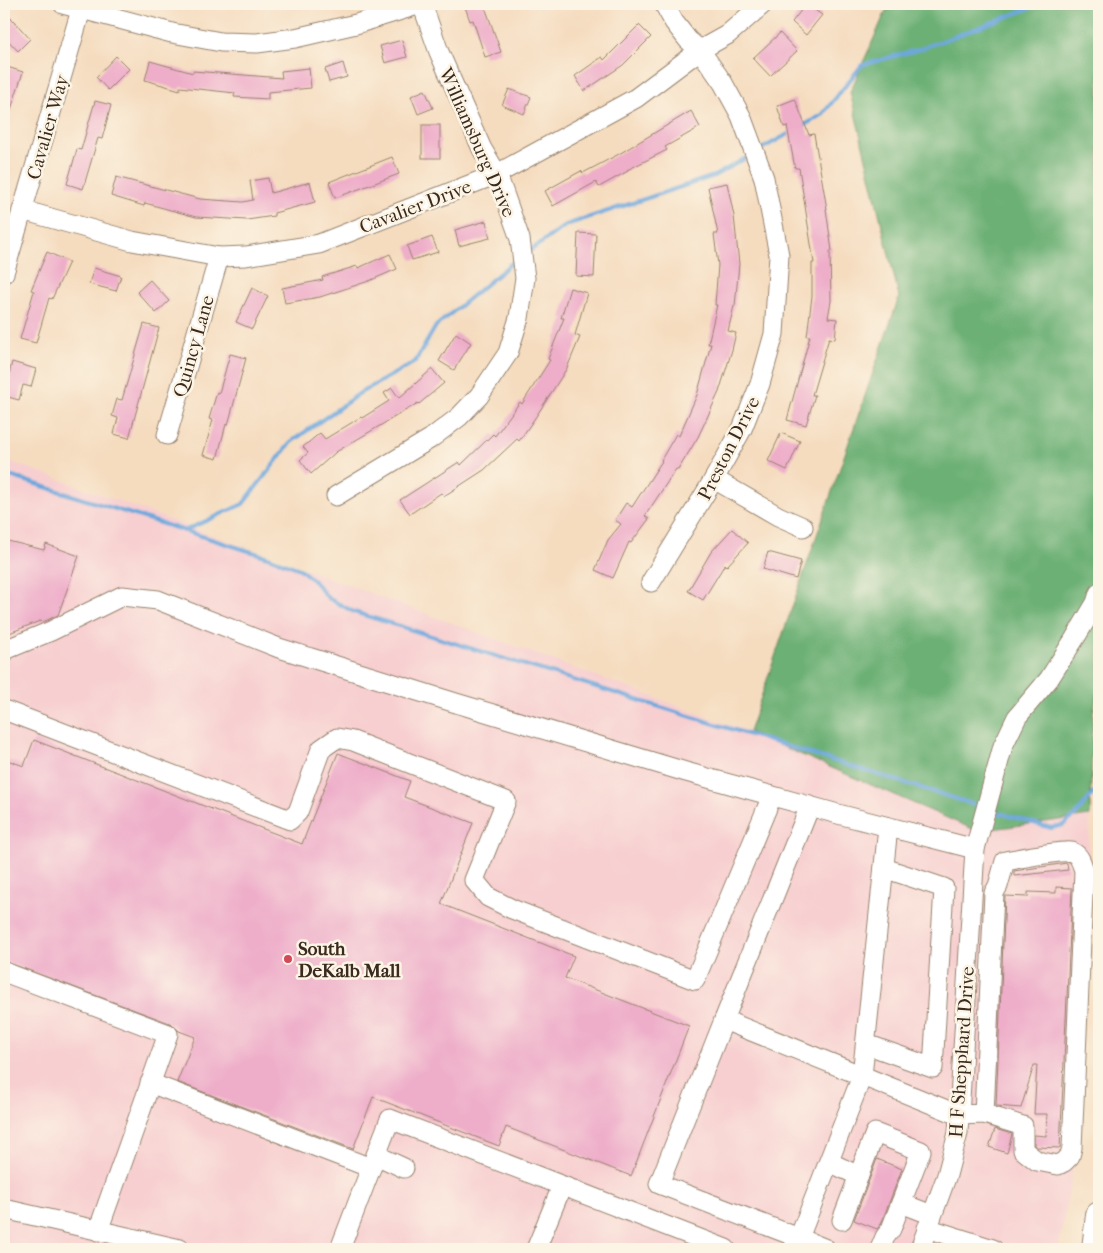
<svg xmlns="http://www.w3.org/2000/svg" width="1103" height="1253" font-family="'IM FELL French Canon',serif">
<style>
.built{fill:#f7cfd0}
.forest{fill:#6cb074;stroke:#546d49}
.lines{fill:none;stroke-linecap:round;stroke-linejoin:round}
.stream{stroke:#6da7dd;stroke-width:4}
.building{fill:#eeadc9}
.minor-casing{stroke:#98836e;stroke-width:21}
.highway-casing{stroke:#98836e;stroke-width:28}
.minor{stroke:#fff;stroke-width:19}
.highway{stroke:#fff;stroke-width:26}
.poi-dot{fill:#d1495b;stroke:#fcf5e5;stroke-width:2}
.labels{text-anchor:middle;stroke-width:5;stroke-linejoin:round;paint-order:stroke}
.street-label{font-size:19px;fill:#3b2a1e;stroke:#fcf5e5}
.poi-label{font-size:19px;font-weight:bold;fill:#3b2a1e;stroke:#fcf5e5;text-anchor:start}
</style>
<rect width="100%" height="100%" fill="#fcf5e5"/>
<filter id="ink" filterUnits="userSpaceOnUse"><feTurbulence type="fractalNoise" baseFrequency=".02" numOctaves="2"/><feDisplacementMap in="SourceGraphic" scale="10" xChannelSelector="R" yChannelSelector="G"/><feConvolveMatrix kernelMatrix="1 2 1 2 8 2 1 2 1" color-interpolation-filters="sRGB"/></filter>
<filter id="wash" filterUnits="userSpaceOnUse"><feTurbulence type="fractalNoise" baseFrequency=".0096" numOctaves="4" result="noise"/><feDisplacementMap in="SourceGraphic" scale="20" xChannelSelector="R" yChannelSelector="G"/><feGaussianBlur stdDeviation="1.12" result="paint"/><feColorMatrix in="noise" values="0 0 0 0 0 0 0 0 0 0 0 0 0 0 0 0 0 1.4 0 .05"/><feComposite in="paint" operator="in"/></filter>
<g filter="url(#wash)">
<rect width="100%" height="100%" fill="#f5dcbf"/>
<path class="built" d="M4,459L749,732L977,831L1090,816L1077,1148L1058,1249H4Z"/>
<path class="forest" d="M889,4H1099V686L1093,714L1090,816L977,831L749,732L899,297L850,92Z"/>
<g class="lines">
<g class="stream">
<path d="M801,127L822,115L862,65L920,49L1033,7L1038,4"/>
<path d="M763,148L792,132"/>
<path d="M531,250L566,225L714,176L746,158"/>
<path d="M4,474L268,557L300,569L314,581L328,598L354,612L976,805"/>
<path d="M184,531L243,504L291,442L360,393L415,362L436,326L513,262"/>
<path d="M996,812L1051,828L1063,825L1075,816L1099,786"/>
</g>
</g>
<g id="blocks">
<g class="building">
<path d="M464,4H484L501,52L485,57L473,20L470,21Z"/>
<path d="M806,4L822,15L806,35L792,22Z"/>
<path d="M4,10L30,39L18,51L4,36Z"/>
<path d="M639,25L651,37L623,65L584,91L575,76L602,57L604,60Z"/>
<path d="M780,33L797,51L770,76L753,58Z"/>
<path d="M402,40L407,57L385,63L380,46Z"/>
<path d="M116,56L129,69L108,90L96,77Z"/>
<path d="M150,61L193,73V71L282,78L281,71L309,68L311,88L268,92V99L234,97L235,93L180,87V90L145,80Z"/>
<path d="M343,63L347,77L329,82L325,69Z"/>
<path d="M4,66L23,72L7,122H4Z"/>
<path d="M509,89L531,97L524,114L502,105Z"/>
<path d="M425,90L433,108L418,114L411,96Z"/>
<path d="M795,99L809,135L814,134L827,209H826L832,251H830L831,301L828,318L837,319L835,339L829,338L812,395H815L806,425L787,420L810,336H807L812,296V263H814L799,168H795L787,126L784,127L777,106Z"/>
<path d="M95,101L111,105L102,139L98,138L83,189L67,184L77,149L81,150Z"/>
<path d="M691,111L700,127L665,147L667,150L627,170L628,171L599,187L596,182L553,206L545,191L581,171L583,173L619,154Z"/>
<rect x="422" y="125" width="18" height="33"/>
<path d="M392,157L399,174L335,198L329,182Z"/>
<path d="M116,177L200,199L243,202L253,200L250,181L268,178L271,193L310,182L315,202L274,213V216L247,220L196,217L145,203L144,206L111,196Z"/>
<path d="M727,183L734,216L739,264L735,306H734L728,331L736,333L732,350L719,392L698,437L678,470L676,469L645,516L649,519L631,543L629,542L613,578L595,570L608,540L621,524L615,520L626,503L632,507L662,461L661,460L676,434L679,436L697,395L711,344H708L717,305H715L718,265L714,234H718L708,187Z"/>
<path d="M486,221L490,238L459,246L455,230Z"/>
<path d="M578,233L596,234L594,277L576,276Z"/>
<path d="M432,237L438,252L412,260L407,246Z"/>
<path d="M47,252L69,262L52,299L49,298L36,343L20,339L34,291L31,290Z"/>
<path d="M390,254L397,269L369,281L320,297L285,303L282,288L323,280L322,277L357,266L358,268Z"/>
<path d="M94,268L121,276L116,291L89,284Z"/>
<path d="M150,280L169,301L156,313L137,292Z"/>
<path d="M252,288L268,296L252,329L236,322Z"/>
<path d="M570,288L587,293L575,335L580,337L567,368L537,415L519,441L517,439L484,470L444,496L441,493L410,514L400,500L459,462L461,465L493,434L495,436L520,402L522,404L550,360L548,359L564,318H561Z"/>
<path d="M144,324L159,328L129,438L114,434L118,418L112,416L117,399L122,400Z"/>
<path d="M456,333L471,343L454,370L439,361Z"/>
<path d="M230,354L246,358L228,425L226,424L217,459L203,455L213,420L209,419L217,392L219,393Z"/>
<path d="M12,362L36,369L31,387L23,385L19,400L4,396Z"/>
<path d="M432,369L444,383L419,404L418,403L336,452L311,474L300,460L308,453L303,447L320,433L325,439L361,417L362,418L389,401L384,393L392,388L399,398Z"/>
<path d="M781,433L800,441L787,470L768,461Z"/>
<path d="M732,529L748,543L727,566L725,564L703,600L688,591L711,552Z"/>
<path d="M4,540L44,550L46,544L79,556L58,615L43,622L40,621L4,635Z"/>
<path d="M768,552L801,561L796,579L763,569Z"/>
<path d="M34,740L302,844L338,753L410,781L404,797L473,823L441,904L574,956L565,978L689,1026L631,1176L506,1127L499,1146L373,1097L353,1149L177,1082L195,1037L179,1031L172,1024L4,961V759L24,766Z"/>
<path d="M1067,863L1068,870L1014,876V871Z"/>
<path d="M1056,887L1072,888L1060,1148L1037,1147L1034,1145V1135L1046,1136L1047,1114H1034L1037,1065H1034L1021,1108L996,1106L1005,896L1028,897V892L1056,893Z"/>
<path d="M995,1129L1012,1134L1007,1153L989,1147Z"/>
<path d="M877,1159L902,1169L881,1224L877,1229L854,1220Z"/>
</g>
</g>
</g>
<g filter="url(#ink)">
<use href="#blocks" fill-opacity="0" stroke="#98836e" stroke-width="1"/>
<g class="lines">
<defs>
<g id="minor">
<path d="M63,4L172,33L221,42L257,43L295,38L356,24L421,4"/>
<path d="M22,210L132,241L219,257L246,256L319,244L497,174L636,98L700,50L727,35L763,4"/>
<path d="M4,273L81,10"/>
<path d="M167,435L219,257"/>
<path d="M714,479L778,516L803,527"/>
<path d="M336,496L430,439L459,417L479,396L508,353L519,318L525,278L520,239L497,174L482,149L439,52L422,4"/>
<path d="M651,582L714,479L742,429L760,384L774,334L779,255L764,178L741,116L723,83L700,50L688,40L674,22L664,4"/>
<path d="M4,653L5,650L51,631L122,596L158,600L279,648L456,703L686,772L838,814L975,849"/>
<path d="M4,710L290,820L298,812L321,749L337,738L353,741L506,801L474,880L488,897L512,909L695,980L772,796"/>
<path d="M4,972L168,1034L98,1231"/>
<path d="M724,1020L810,806"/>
<path d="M866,1044L933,1068L944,888L884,868"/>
<path d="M150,1083L371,1168L340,1249"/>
<path d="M376,1155L404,1168"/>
<path d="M829,1162L859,1176"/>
<path d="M371,1168L390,1119L726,1249"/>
<path d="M901,1203L932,1215"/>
<path d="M4,1209L180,1249"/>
<path d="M842,1220L875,1133L921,1151L891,1229L885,1237L880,1249"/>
<path d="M927,1228L993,1249"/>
<path d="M536,1249L562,1186"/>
<path d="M794,1249L799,1238L659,1184L724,1020L959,1115L984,1114L1023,1126V1150L1037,1161L1058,1165L1064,1162L1070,1156L1072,1148L1084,871C1082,864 1080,855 1072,852C1063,850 1016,859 1005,861L998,886L994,893L984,1114"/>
<path d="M826,1249L799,1238L862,1076L888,827"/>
<path d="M920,1249L947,1175L958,1133L975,849L1003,746L1017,717L1049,679L1075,638L1096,603L1099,593"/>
</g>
<path id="highway" d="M1095,1249L1099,1215"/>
</defs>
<use href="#minor" class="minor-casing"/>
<use href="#highway" class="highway-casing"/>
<use href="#minor" class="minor"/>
<use href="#highway" class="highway"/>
</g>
</g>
<circle class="poi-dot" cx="288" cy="959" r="5"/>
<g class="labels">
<g class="street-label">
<text transform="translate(47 127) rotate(-74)" y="7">Cavalier Way</text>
<text transform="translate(478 142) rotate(66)" y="7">Williamsburg Drive</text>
<text transform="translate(415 206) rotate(-21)" y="7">Cavalier Drive</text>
<text transform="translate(193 346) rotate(-74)" y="7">Quincy Lane</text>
<text transform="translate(728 448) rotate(-63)" y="7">Preston Drive</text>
<text transform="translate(961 1052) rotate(-86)" y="7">H F Shepphard Drive</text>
</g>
<g class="poi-label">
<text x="298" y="955">South<tspan x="298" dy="22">DeKalb Mall</tspan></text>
</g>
</g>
<rect width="1103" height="1253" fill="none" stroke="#fcf5e5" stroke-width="20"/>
</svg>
